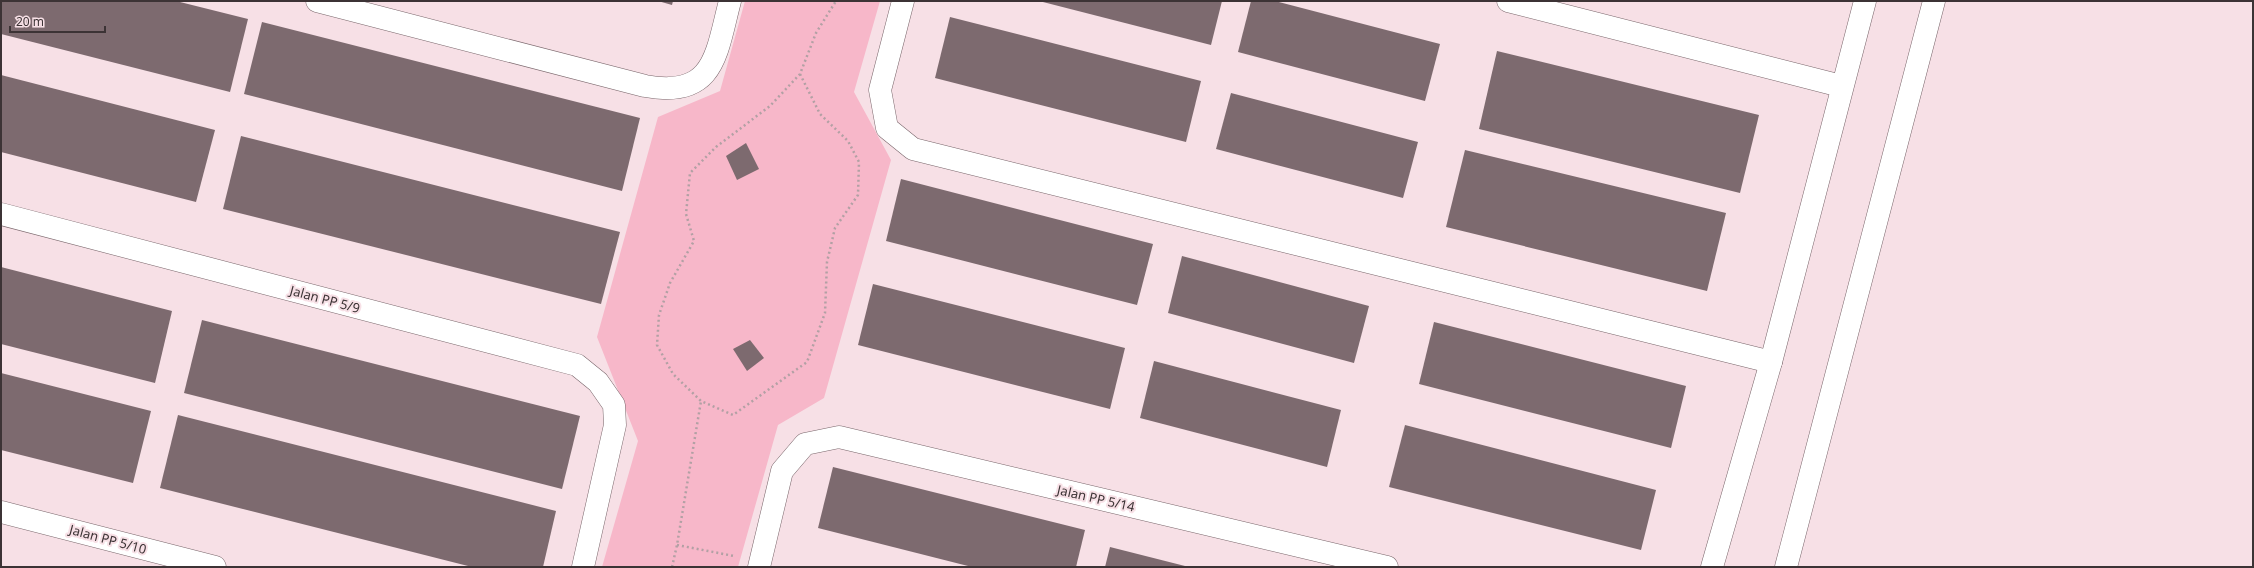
<svg xmlns="http://www.w3.org/2000/svg" width="2254" height="568" font-family="'Noto Sans',sans-serif">
<style>
.green{fill:#f7b7c9}
.building{fill:#7d6a6f}
.lines{fill:none;stroke-linecap:round;stroke-linejoin:round}
.street-casing{stroke:#79666b;stroke-width:23}
.secondary-casing{stroke:#79666b;stroke-width:23}
.path{stroke:#b2a0a4;stroke-width:2.5;stroke-dasharray:2 3;stroke-linecap:butt}
.street{stroke:#fff;stroke-width:22}
.secondary{stroke:#fff;stroke-width:22}
.labels{text-anchor:middle;stroke-width:4;stroke-linejoin:round;paint-order:stroke}
.street-label{font-size:13px;fill:#3c3335;stroke:#f7e0e6}
</style>
<rect width="100%" height="100%" fill="#f7e0e6"/>
<path class="green" d="M745,1H880L854,92L891,160L824,398L778,425L738,567H602L638,441L597,337L658,117L720,91Z"/>
<g class="building">
<path d="M1,1H176L248,19L230,92L1,34Z"/>
<path d="M658,1H673L672,5Z"/>
<path d="M1039,1H1222L1211,45Z"/>
<path d="M1251,1H1275L1440,44L1425,101L1238,52Z"/>
<path d="M950,17L1201,81L1186,142L935,78Z"/>
<path d="M262,22L640,118L622,191L244,94Z"/>
<path d="M1497,51L1759,115L1740,193L1479,129Z"/>
<path d="M1,75L215,130L196,202L1,152Z"/>
<path d="M1231,93L1418,142L1403,198L1216,149Z"/>
<path d="M241,136L620,232L601,304L223,209Z"/>
<path d="M746,143L759,169L737,180L726,156Z"/>
<path d="M1465,150L1726,213L1707,291L1446,227Z"/>
<path d="M901,179L1153,244L1137,305L886,241Z"/>
<path d="M1182,256L1369,306L1354,363L1168,313Z"/>
<path d="M1,267L172,311L155,383L1,344Z"/>
<path d="M873,284L1125,348L1110,409L858,345Z"/>
<path d="M202,320L580,416L562,489L184,393Z"/>
<path d="M1434,322L1686,386L1671,448L1419,384Z"/>
<path d="M750,340L764,358L747,371L733,349Z"/>
<path d="M1154,361L1341,410L1327,467L1140,418Z"/>
<path d="M1,373L151,411L133,483L1,450Z"/>
<path d="M178,415L556,511L543,567H472L160,488Z"/>
<path d="M1405,425L1656,490L1641,550L1389,487Z"/>
<path d="M833,467L1085,530L1076,567H972L818,528Z"/>
<path d="M1110,547L1185,566V567H1105Z"/>
</g>
<g class="lines">
<defs>
<g id="street">
<path d="M317,1L645,86C715,99 716,54 730,1"/>
<path d="M903,1L880,90L887,128L913,149L1771,362"/>
<path d="M1508,1L1841,86"/>
<path d="M1,214L577,365L598,382L614,405L615,425L583,567"/>
<path d="M1,512L215,567"/>
<path d="M759,567L782,471L805,444L839,437L1387,567"/>
<path d="M1712,567L1771,362L1865,1"/>
</g>
<path id="secondary" d="M1786,567L1934,1"/>
</defs>
<use href="#street" class="street-casing"/>
<use href="#secondary" class="secondary-casing"/>
<g class="path">
<path d="M800,74L820,114L848,141L859,162L858,195L835,228L827,262L825,313L807,362L733,415L701,401L673,374L657,345L659,315L670,283L694,241L686,214L690,173L716,147L770,106L800,74L816,33L836,1"/>
<path d="M677,545L734,556"/>
<path d="M672,567L677,545L701,401"/>
</g>
<use href="#street" class="street"/>
<use href="#secondary" class="secondary"/>
</g>
<g class="labels">
<g class="street-label">
<text transform="translate(325 299) rotate(15)" y="5">Jalan PP 5/9</text>
<text transform="translate(1096 498) rotate(13)" y="5">Jalan PP 5/14</text>
<text transform="translate(108 539) rotate(15)" y="5">Jalan PP 5/10</text>
</g>
</g>
<rect width="2254" height="568" fill="none" stroke="#3c3335" stroke-width="4"/>
<path d="M10 26v6h95v-6" fill="none" stroke="#3c3335" stroke-width="2"/>
<text x="16" y="26" font-size="12" fill="#3c3335" stroke="#f7e0e6" stroke-width="3" paint-order="stroke">20 m</text>
</svg>
